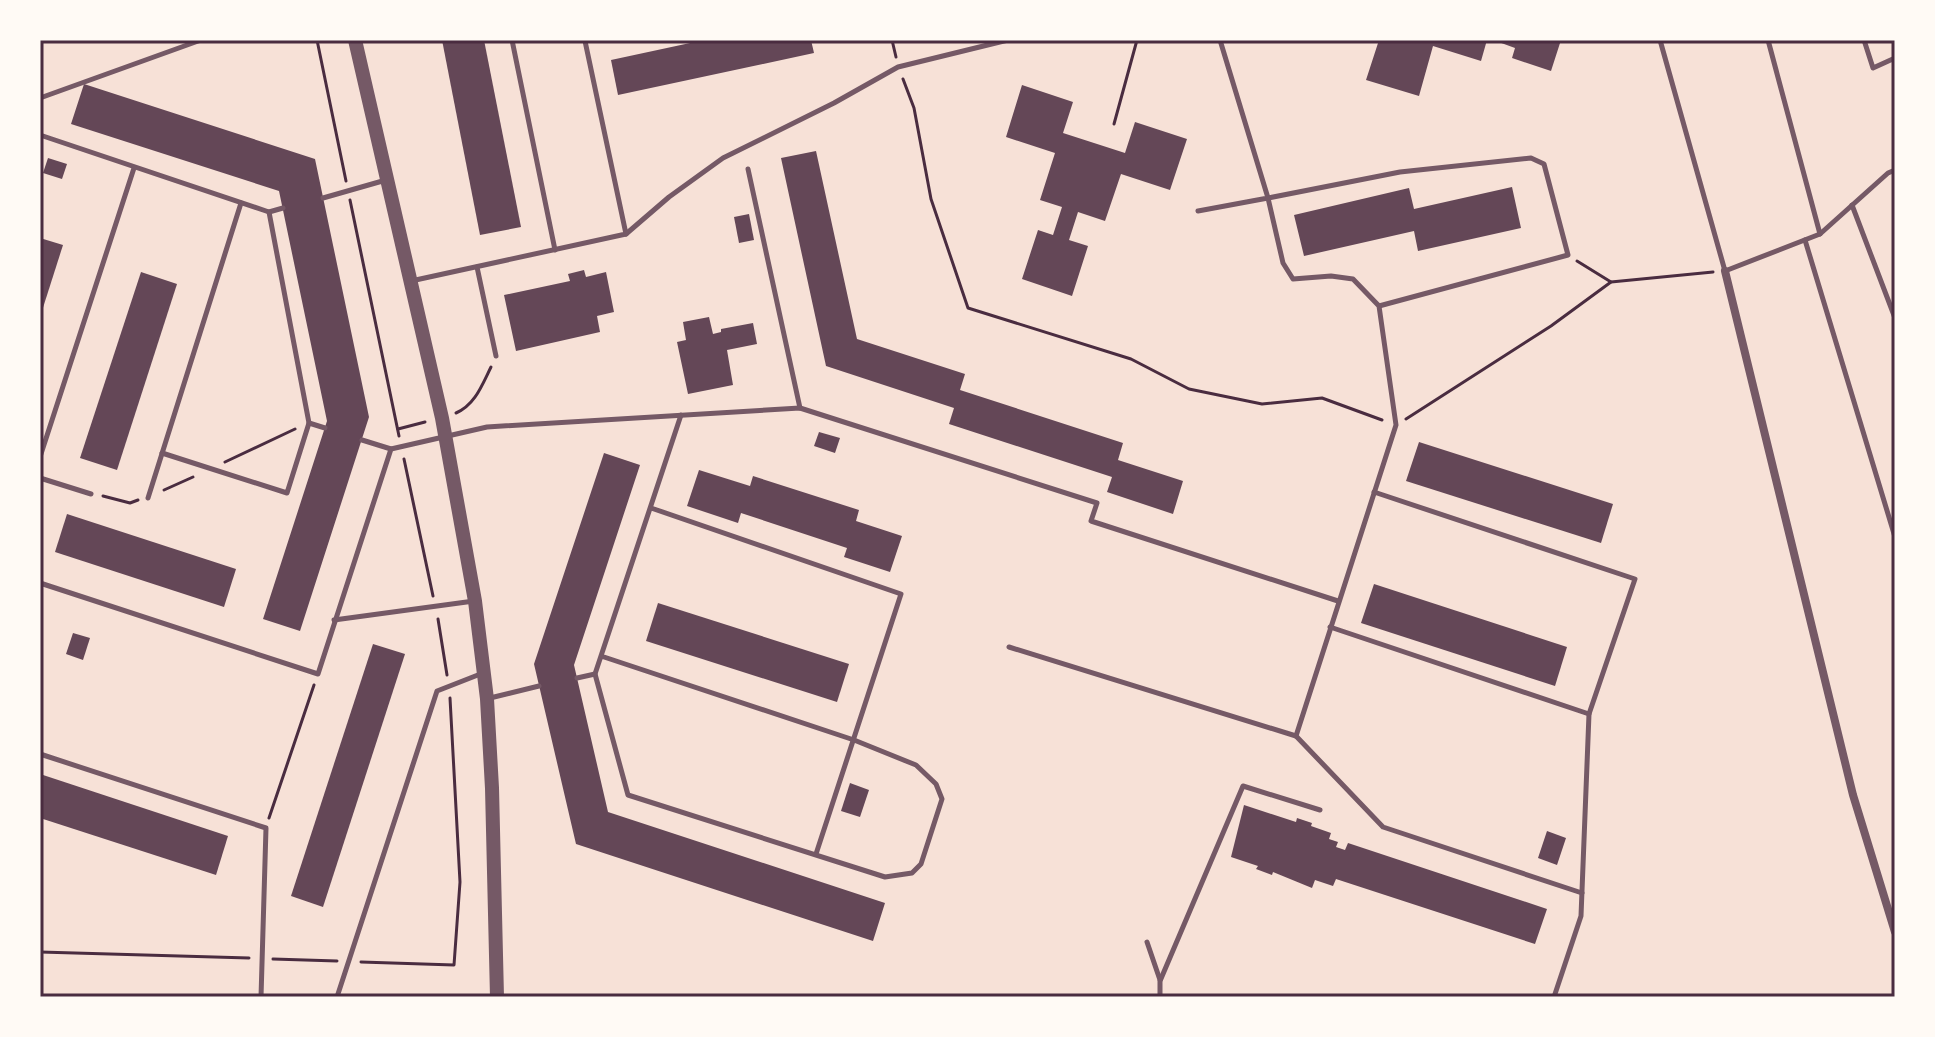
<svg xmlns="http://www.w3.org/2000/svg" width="1935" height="1037" font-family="Ubuntu,sans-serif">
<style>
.building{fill:#644757}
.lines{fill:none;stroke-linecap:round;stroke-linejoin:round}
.path{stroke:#4a2c40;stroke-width:3}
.service{stroke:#755966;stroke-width:5}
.minor{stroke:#755966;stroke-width:8}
.tertiary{stroke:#755966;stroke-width:14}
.neatline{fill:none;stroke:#4a2c40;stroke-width:3}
</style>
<rect width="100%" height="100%" fill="#f7e1d7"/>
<g class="building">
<path d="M442,40H484L521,227L480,235Z"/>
<path d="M704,40H811L814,53L618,95L611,60Z"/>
<path d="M1379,40H1487L1481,61L1433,46L1419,96L1366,80Z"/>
<path d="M1493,40H1561L1551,71L1512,58L1515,48Z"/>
<path d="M84,84L315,159L369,417L300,631L263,619L327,421L279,191L71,124Z"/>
<path d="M1022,85L1073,102L1063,133L1125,153L1135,122L1187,139L1170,190L1121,174L1105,221L1078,212L1069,240L1088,246L1072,296L1022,279L1038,230L1053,235L1062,207L1040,200L1055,153L1006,137Z"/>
<path d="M816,151L857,339L965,374L960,390L1123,443L1118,460L1183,481L1173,514L1107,492L1112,477L949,424L954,408L826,366L781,158Z"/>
<path d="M48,158L67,164L62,179L43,173Z"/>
<path d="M1512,187L1521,228L1418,251L1414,231L1304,256L1294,215L1409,188L1414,209Z"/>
<path d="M749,214L754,240L739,243L734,217Z"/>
<path d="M40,238L63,245L41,314H40Z"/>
<path d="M584,270L586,277L606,272L614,312L597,316L600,332L516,351L504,295L570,281L568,274Z"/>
<path d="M141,272L177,284L117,470L80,458Z"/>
<path d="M709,317L713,334L721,332V329L753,323L757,344L727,350L733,385L688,394L677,342L686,340L683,322Z"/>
<path d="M819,432L840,438L835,453L814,446Z"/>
<path d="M1419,442L1613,504L1601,543L1406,481Z"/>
<path d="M604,453L640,465L574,665L608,812L885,903L873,941L576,844L534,664Z"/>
<path d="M699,470L750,486L753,476L859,510L856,521L902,536L890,572L844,557L847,548L741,513L738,523L687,506Z"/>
<path d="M67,514L236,569L224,607L55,552Z"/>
<path d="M1374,584L1567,647L1555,686L1361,623Z"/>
<path d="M658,603L849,664L837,702L646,641Z"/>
<path d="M73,633L90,638L83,660L66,654Z"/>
<path d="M373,644L405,654L323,907L291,896Z"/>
<path d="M40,774L228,836L216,875L40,818Z"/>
<path d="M850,783L869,790L860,817L841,811Z"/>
<path d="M1244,805L1296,822L1297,818L1312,823L1311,826L1331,833L1329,839L1338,842L1336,847L1345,850L1348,843L1547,909L1535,944L1336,879L1333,886L1315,880L1312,888L1273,872L1272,875L1256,869L1258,866L1231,857Z"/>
<path d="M1547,831L1566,838L1557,865L1538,858Z"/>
</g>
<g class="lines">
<g class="path">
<path d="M317,40L346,181"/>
<path d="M892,40L896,57"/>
<path d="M903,79L914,108L931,199L968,308L1131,359L1189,389L1262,404L1322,398L1382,420"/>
<path d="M1114,124L1137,40"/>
<path d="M350,200L399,436"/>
<path d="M1577,261L1611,282"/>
<path d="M456,413C475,405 482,385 491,367"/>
<path d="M1406,419L1551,326L1611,282L1713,272"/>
<path d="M398,429L425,422"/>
<path d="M404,459L433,596"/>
<path d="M225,462L295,429"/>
<path d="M164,490L193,477"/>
<path d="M103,496L130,503L138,500"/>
<path d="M438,619L447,675"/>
<path d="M269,818L314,685"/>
<path d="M40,952L249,958"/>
<path d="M273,959L337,961"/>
<path d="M361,962L454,965L460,882L450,698"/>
</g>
<g class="service">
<path d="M512,40L555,250"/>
<path d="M1660,40L1725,271L1820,234L1888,173L1895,170"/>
<path d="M1768,40L1820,234"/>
<path d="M1864,40L1873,68L1895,58"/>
<path d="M40,98L201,40"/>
<path d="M40,135L269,212L283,208"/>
<path d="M748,169L800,408"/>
<path d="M323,198L386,180"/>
<path d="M1852,205L1895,318"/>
<path d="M1198,211L1268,198L1220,40"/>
<path d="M626,234L669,197L723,158L834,103L898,67L1008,40"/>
<path d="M1805,240L1895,537"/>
<path d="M477,267L496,356"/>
<path d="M411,281L626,234L585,41L589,40"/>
<path d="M1379,306L1568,255L1544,164L1531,158L1400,172L1268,198L1283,263L1293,279L1331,276L1353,279L1379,306L1396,425L1296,736L1383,827L1582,893"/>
<path d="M309,423L325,428"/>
<path d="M362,440L391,449"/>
<path d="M162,453L287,493L309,423L269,212"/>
<path d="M40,457L134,168"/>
<path d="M40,478L91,494"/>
<path d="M1374,492L1635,579L1589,714L1581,916L1554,997"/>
<path d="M148,498L241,203"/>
<path d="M651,508L901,594L816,854"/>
<path d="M40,583L318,674L391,449L487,427L800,408L1097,503L1091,521L1338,601"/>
<path d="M334,620L474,601"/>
<path d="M1330,627L1589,714"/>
<path d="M1009,647L1296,736"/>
<path d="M601,656L854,740L916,765L936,784L942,799L921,864L912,873L885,877L628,795L595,674L681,415"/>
<path d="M577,678L595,674"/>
<path d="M490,698L539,686"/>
<path d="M40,754L266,828L261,997"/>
<path d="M1147,942L1160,980"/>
<path d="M337,997L437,691L483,673"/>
<path d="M1160,997V981L1243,786L1320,810"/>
</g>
<path class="minor" d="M1725,271L1853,795L1895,932"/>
<path class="tertiary" d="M355,40L442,418L475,601L487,699L492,788L497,997"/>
</g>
<rect width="1935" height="1037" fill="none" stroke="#fffaf5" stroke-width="84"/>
<rect x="42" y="42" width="1851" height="953" class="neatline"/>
</svg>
